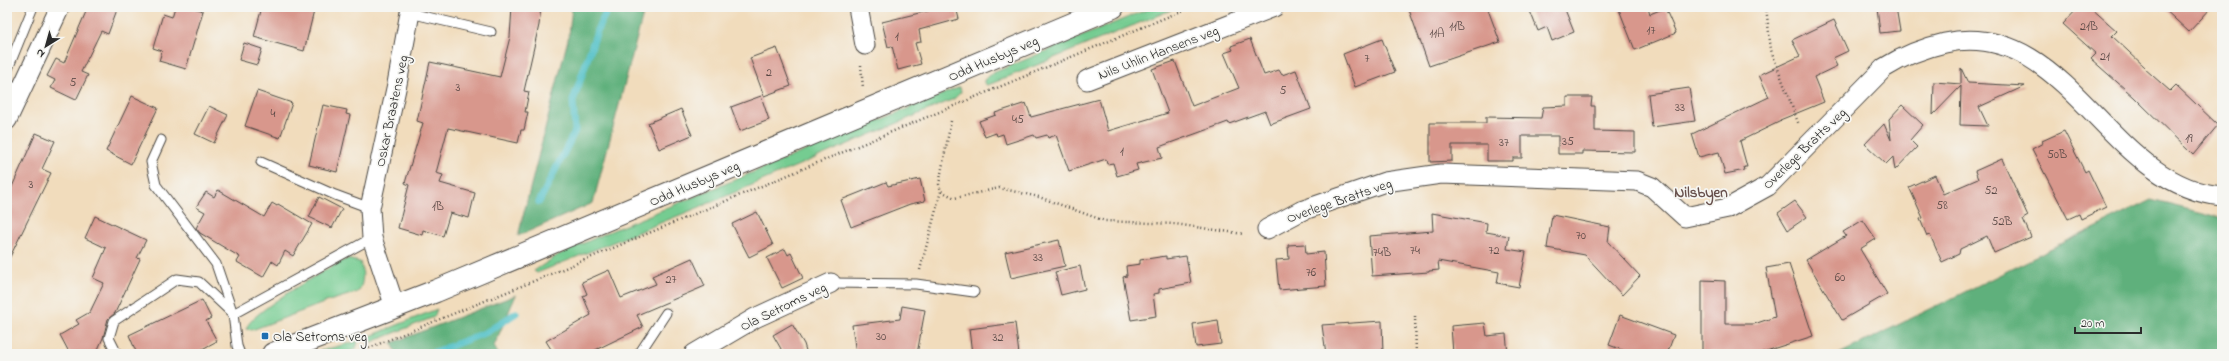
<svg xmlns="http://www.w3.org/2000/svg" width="2229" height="361" font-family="'Indie Flower',sans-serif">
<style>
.green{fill:#74cc91;stroke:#507c5e}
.forest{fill:#5fb07b;stroke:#456e53}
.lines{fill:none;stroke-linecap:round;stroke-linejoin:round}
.stream{stroke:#53c1c8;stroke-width:7}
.building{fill:#d8978c}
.service-casing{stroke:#494641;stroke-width:11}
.minor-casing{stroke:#494641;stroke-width:21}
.tertiary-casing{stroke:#494641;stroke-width:24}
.path{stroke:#494641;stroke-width:2.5;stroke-dasharray:1 3;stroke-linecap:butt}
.service{stroke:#fff;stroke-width:9}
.minor{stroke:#fff;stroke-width:19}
.tertiary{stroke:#fff;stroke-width:22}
.poi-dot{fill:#1f6fb2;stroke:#f6f6f2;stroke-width:1.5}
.labels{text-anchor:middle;stroke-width:3.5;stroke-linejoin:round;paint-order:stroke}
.number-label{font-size:12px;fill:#564643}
.street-label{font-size:14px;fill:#2b2b2b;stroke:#f6f6f2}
.poi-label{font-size:14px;fill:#2b2b2b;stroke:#f6f6f2;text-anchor:start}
.neighbourhood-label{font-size:15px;font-weight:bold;fill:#68514d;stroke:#f6f6f2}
</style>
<rect width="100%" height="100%" fill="#f6f6f2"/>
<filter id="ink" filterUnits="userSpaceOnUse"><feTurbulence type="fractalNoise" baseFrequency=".025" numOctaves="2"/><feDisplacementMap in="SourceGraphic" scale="8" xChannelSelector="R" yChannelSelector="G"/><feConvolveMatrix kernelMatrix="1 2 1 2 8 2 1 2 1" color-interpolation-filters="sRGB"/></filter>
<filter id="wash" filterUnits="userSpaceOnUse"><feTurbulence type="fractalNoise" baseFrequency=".012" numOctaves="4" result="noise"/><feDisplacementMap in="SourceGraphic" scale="16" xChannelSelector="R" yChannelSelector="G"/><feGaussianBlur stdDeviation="0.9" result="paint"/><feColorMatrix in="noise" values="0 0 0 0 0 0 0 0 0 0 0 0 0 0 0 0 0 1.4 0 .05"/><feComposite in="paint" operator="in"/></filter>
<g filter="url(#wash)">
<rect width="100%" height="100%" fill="#f1dcbc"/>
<g class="green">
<path d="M1153,7H1178L993,83L987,85L984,83V80L993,73Z"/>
<path d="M960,87L961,92L954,99L712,202L537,273L534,271L558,255L606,233Z"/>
<path d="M347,259L360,262C364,271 364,284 358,292L329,301L252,330L246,329C250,312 329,267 347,259Z"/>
<path d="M437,309L434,317L372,342L367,341L368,337Z"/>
<path d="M358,341L356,349L342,354H308Z"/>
</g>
<g class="forest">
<path d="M572,7H645L593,203L518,236L569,35Z"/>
<path d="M2151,200L2222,218V354H1839Z"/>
<path d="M516,295L494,346L498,354H397L392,343Z"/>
</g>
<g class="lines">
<g class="stream">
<path d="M539,202L575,131L573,101L598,28L609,7"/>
<path d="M430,354L487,332L516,313"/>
</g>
</g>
<g id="blocks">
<g class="building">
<path d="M88,7H118L108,34L101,31L81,72L88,75L76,100L51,88L55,80L47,76L56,59L64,63Z"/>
<path d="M175,7H190L203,11L186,69L159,61L162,51L153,48L163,14L172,17Z"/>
<path d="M262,7H315L304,51L254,37Z"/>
<path d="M512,7H541L539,25L524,91L529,92L525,112H528L524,130H521L518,143L448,128L436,173L443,175L440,183L475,193L469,218L450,213L443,236L423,230L422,235L398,228L409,185L405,183L423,123L417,121L430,62L500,77L510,37Z"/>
<path d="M944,7H956L959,19L919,30L921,42L915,43L921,64L898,70L892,46L888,47L882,22Z"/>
<path d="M1408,7H1487L1500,42L1429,66Z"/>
<path d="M1541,7H1564L1574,32L1552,41L1547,27L1538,31L1530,11Z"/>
<path d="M1618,7H1648L1650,14L1665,8L1676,33L1635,50Z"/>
<path d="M1877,7H1896L1900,31L1880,33Z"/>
<path d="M2079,7H2090L2117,31L2112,36L2145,67L2144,68L2170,91L2176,85L2218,125L2193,155L2134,97L2091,59L2096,54L2063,24Z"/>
<path d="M2162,7H2212L2189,32Z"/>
<path d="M1834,20L1848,51L1833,58L1837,66L1814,77L1824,102L1780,120L1781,121L1740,141L1747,167H1744L1745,170L1725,174L1719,152L1699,157L1692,134L1769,97L1759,75L1800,56L1792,40Z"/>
<path d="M1250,39L1264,75L1279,70L1282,75L1296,70L1311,109L1270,124L1265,111L1229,124L1228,122L1159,147L1162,158L1136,164L1138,170L1117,176L1113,163L1107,164L1106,159L1069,171L1056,135L1048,138L1047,135L1036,138L1034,135L1006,144L1003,134L997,136L996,133L985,137L979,121L996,115L995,113L1026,103L1031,117L1099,99L1108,131L1168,113L1152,69L1175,61L1192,106L1239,88L1224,53L1233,50L1231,46Z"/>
<path d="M1382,39L1395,72L1355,87L1343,54Z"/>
<path d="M244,43L262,49L257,65L239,60Z"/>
<path d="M777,48L791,86L764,96L750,58Z"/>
<path d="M1961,68L1968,83L2025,86L1979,107L1988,126L1960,125L1961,86L1933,115L1934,82L1961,84Z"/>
<path d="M1689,88L1695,121L1652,127L1648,94Z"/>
<path d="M257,91L292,103L280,138L245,126Z"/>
<path d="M132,96L158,108L131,164L106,151Z"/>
<path d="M761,96L769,120L740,131L731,107Z"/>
<path d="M1567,97H1592L1591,106H1595V131L1635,132V152L1582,151V154H1558V136H1522V158H1513V161H1487V145H1452V161L1430,162V123H1486V117L1541,118L1543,107L1567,106Z"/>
<path d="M323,105L347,110L346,114L350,115L337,172L309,165Z"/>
<path d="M1902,105L1923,125L1910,140L1917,147L1895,170L1893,157L1886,164L1865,144L1884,124L1891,140L1889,119Z"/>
<path d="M209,106L228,115L214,143L195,134Z"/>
<path d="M681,109L692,135L659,149L648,123Z"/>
<path d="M2064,131L2085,172L2088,170L2106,207L2081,219L2079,214L2068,219L2032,149L2043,143L2042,141Z"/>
<path d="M36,133L55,141L42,169L51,173L7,263V198Z"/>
<path d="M2002,159L2028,216L2023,219L2031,237L1994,253L1987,236L1960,249L1959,254L1942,262L1930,235L1927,236L1920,219L1923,218L1909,187L1935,175L1943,194L1978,179L1975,171Z"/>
<path d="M920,179L925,201L910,204L851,227L841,200L886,182L888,186Z"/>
<path d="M218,190L264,217L272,203L277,206L278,204L312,224L293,256L285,251L278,265L272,261L263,277L237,262L240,257L200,233L196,228L205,212L196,207L206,192L214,197Z"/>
<path d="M319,197L342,209L332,228L309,217Z"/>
<path d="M1795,201L1807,217L1788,230L1778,213Z"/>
<path d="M757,212L773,245L749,257L732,224Z"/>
<path d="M1432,213L1487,223L1486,232L1509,236L1507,249L1526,252L1519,287L1497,283L1499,272L1438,261L1439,270L1429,271V272L1372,276L1369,236L1433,231Z"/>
<path d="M1552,215L1610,227L1608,242L1640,276L1622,295L1585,255L1547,248Z"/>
<path d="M95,216L146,240L137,258L140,259L115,313L108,319L103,338L96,354H70L60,335L79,324L76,320L90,312L104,283L93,278L106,248L85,238Z"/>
<path d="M1863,220L1876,239L1860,249L1887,294L1842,320L1806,260L1846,236L1843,232Z"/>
<path d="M1059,240L1065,266L1011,278L1005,252Z"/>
<path d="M1305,244L1306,254L1324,252L1326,286L1279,290L1276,260L1289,259L1288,245Z"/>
<path d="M785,249L788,255L791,253L803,278L782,288L767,258Z"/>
<path d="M1166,256V259L1186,256L1191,283L1159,289V293L1153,294L1156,316L1131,320L1123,277L1127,276L1126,266L1140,264V260Z"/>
<path d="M692,258L705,286L637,315L643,327L587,354H554L546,341L591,315L583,296L587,294L582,282L609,270L621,298L656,284L652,276Z"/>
<path d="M1789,264L1813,336L1760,353L1702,352V280L1725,281V324H1754L1775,317L1766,268Z"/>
<path d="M1080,266L1085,289L1061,295L1055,272Z"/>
<path d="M202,300L211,318L206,321L217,341L193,354H137L129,335Z"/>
<path d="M902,306L925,310L917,354H856L852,325L900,319Z"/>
<path d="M1620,315L1674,335L1667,354H1633L1609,345Z"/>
<path d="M1218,320L1221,344L1196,347L1193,324Z"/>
<path d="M1382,321L1383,354H1326L1322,325Z"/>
<path d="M1015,323L1019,354H972L969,329Z"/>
<path d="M1485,323L1487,336L1506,334L1508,354H1453L1451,326Z"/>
<path d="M792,324L804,344L807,354H784L773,335Z"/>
</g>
</g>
</g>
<g filter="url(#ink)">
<use href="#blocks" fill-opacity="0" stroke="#494641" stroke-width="1"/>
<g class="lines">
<defs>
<g id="service">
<path d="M410,13L491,32"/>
<path d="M19,95L8,82L7,71L33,7"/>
<path d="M161,140L151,162L156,185L216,264L233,314L237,346L240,354"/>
<path d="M261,162L335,195L370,208"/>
<path d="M831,283L916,284L974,292"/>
<path d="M117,354L109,338L114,321L177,279L199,282L233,314L372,238"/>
<path d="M639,354L666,313"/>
</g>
<g id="minor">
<path d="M858,7L865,45"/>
<path d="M1087,80L1274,7"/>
<path d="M7,120L60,7"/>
<path d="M1267,229L1301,211L1385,182L1441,174L1637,181L1652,187L1685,217L1728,208L1768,186L1884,68C1903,56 1923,48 1945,43C2068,17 2107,186 2222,196"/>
<path d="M395,307L372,238L370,208L397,84L411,7"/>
<path d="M694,354L755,318L831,283"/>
</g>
<path id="tertiary" d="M273,354L436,291L1113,7"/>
</defs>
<use href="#service" class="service-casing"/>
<use href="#minor" class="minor-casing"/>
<use href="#tertiary" class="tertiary-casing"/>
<g class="path">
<path d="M1766,7L1771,50L1799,125"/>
<path d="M861,65L863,88"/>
<path d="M951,121L939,184L941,191L955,198L999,188L1039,197L1105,221L1175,224L1243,234"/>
<path d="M920,270L941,191"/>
<path d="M1415,316L1416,354"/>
<path d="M354,354L534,281L1191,7"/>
</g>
<use href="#service" class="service"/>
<use href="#minor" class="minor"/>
<use href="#tertiary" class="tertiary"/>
</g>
</g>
<rect class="poi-dot" x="261" y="332" width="8" height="8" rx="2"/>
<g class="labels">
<g class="number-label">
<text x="1457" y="30">11B</text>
<text x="2089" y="30">21B</text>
<text x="1651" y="34">17</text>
<text x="1437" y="37">11A</text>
<text x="897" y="40">1</text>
<text x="2105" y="60">21</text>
<text x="1367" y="62">7</text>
<text x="769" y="76">2</text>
<text x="73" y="86">5</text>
<text x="458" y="91">3</text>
<text x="1283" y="94">5</text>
<text x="1680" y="111">33</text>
<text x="273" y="117">4</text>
<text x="1018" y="123">45</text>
<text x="2189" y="142">19</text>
<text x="1568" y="145">35</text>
<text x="1504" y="146">37</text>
<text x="1122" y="155">1</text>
<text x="2057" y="158">50B</text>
<text x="31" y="188">3</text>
<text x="1991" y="194">52</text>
<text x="1942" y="209">58</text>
<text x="438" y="210">1B</text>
<text x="2002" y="225">52B</text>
<text x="1581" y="239">70</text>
<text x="1415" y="254">74</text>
<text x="1494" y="254">72</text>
<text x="1382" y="256">74B</text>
<text x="1038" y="261">33</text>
<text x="1311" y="276">76</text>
<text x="1840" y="281">60</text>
<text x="671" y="283">27</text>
<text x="881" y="340">30</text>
<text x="998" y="341">32</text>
</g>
<g class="street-label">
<text transform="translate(1158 52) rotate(-21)" y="5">Nils Uhlin Hansens veg</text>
<text transform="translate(993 58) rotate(-23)" y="5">Odd Husbys veg</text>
<text transform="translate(391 111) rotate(-78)" y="5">Oskar Braatens veg</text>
<text transform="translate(1804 148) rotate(-44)" y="5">Overlege Bratts veg</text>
<text transform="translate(694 183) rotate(-23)" y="5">Odd Husbys veg</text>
<text transform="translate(1339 200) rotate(-19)" y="5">Overlege Bratts veg</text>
<text transform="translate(783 306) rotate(-26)" y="5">Ola Setroms veg</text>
</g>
<g class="poi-label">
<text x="273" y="341">Ola Setroms veg</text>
</g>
<g class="neighbourhood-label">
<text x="1701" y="197">Nilsbyen</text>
</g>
</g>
<rect width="2229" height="361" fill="none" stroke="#f6f6f2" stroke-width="24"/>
<g transform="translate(46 46) rotate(217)" stroke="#f6f6f2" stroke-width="3" paint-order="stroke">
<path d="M0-3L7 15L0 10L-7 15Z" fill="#2b2b2b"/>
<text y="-6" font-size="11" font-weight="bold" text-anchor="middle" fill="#2b2b2b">N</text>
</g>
<path d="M2075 327v6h66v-6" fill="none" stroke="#2b2b2b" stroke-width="2"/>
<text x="2081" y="327" font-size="12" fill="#2b2b2b" stroke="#f6f6f2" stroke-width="3" paint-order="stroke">20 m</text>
</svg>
